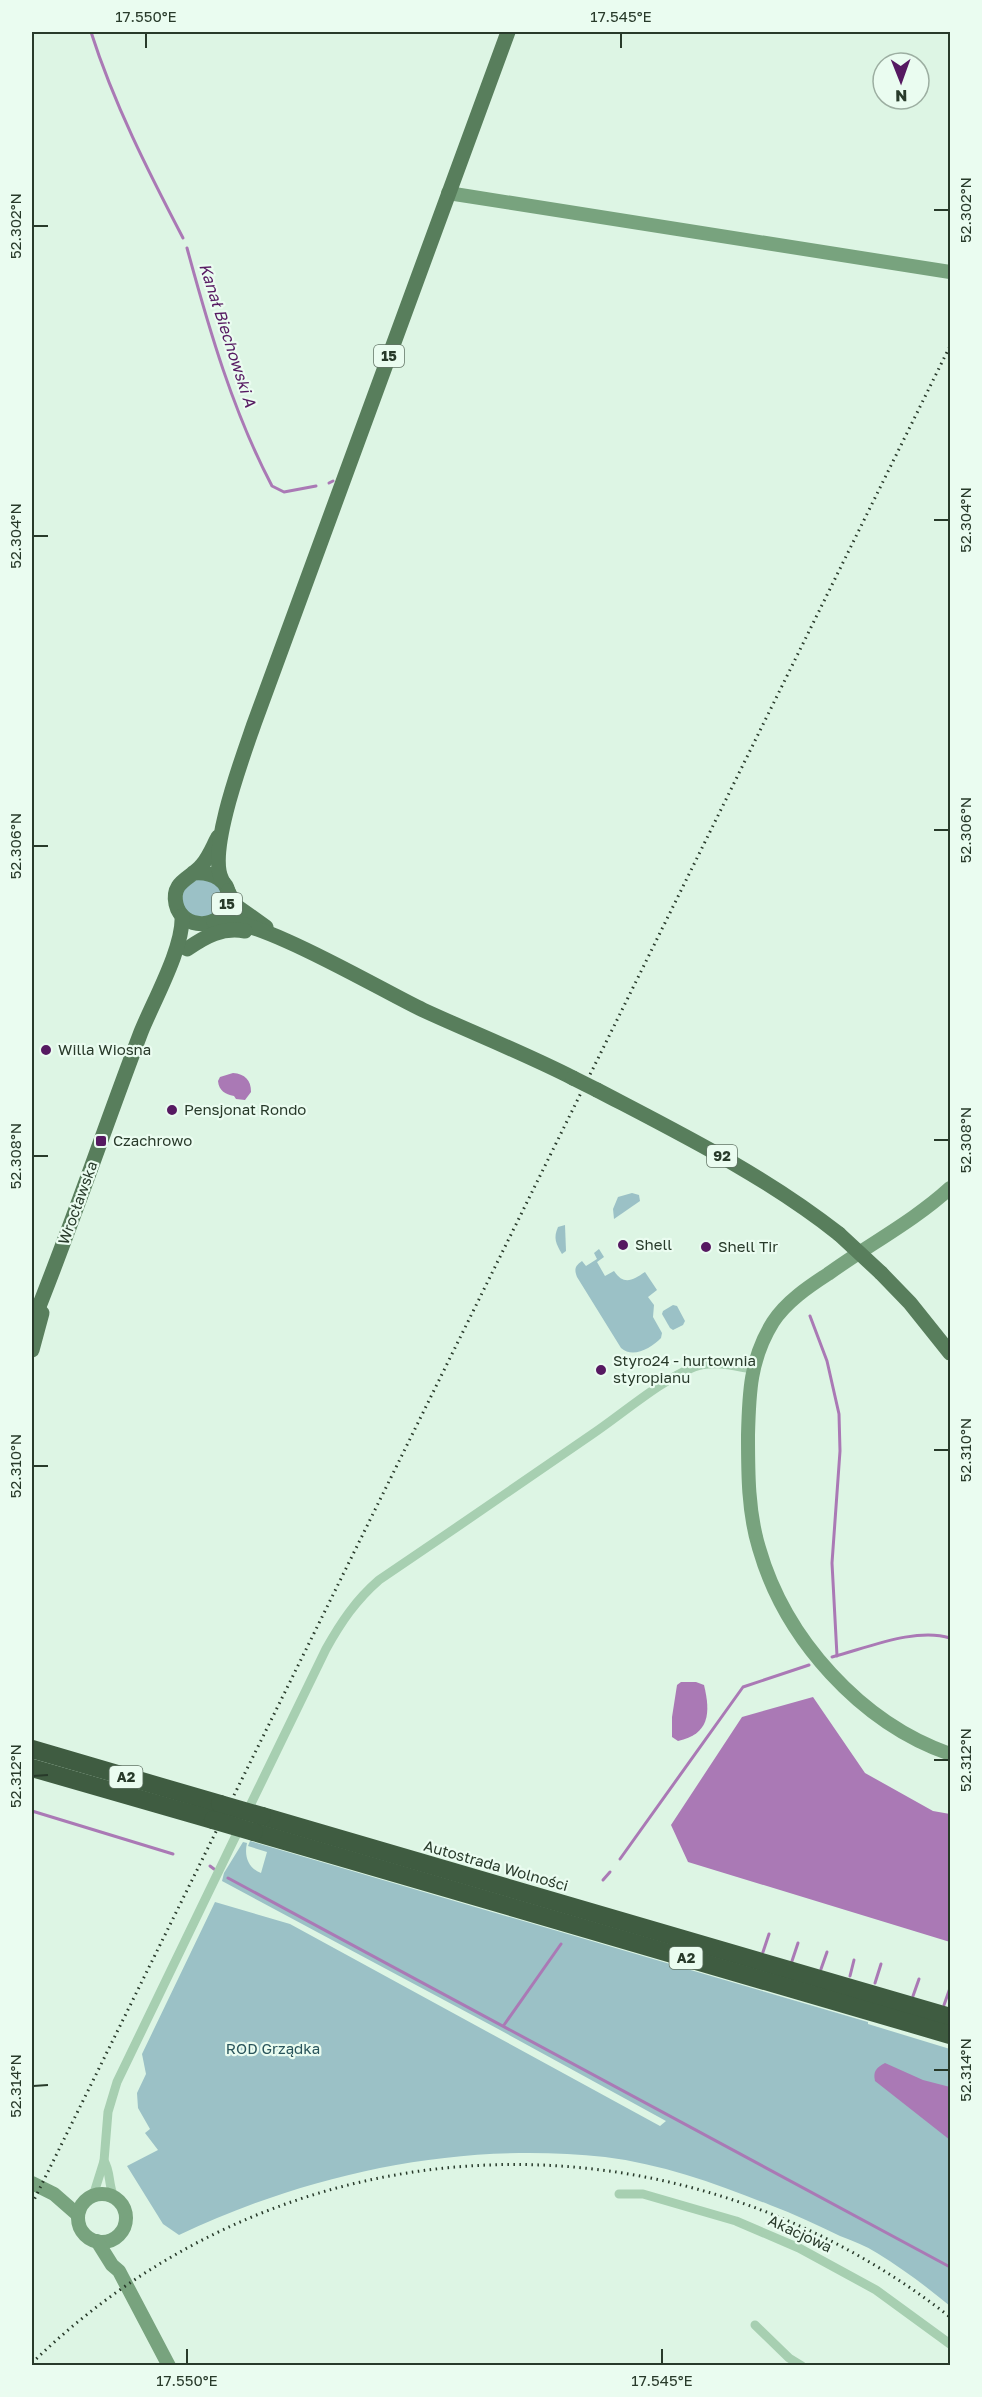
<svg xmlns="http://www.w3.org/2000/svg" width="982" height="2397" font-family="'Golos Text',sans-serif">
<style>
.green{fill:#9bc1c6}
.water{fill:#aa79b5}
.lines{fill:none;stroke-linecap:round;stroke-linejoin:round}
.stream{stroke:#aa79b5;stroke-width:3}
.street{stroke:#a7cfb1;stroke-width:9}
.secondary{stroke:#78a37e;stroke-width:14}
.primary{stroke:#587e5c;stroke-width:15}
.highway{stroke:#3f5c41;stroke-width:18}
.rail{stroke:#283a2a;stroke-width:3;stroke-dasharray:1.5 4.5;stroke-linecap:butt}
.primary-bridge{stroke:#587e5c;stroke-width:15}
.highway-bridge{stroke:#3f5c41;stroke-width:18}
.ticks{fill:none;stroke:#283a2a;stroke-width:2}
.poi-dot{fill:#561961;stroke:#eafcf0;stroke-width:2}
.labels{text-anchor:middle;stroke-width:4.5;stroke-linejoin:round;paint-order:stroke}
.shield{fill:#eafcf0;stroke:#627465;stroke-width:1.5}
.shield-label{font-size:14px;font-weight:bold;fill:#283a2a}
.poi-label{font-size:15px;fill:#283a2a;stroke:#eafcf0;text-anchor:start}
.street-label{font-size:15px;fill:#283a2a;stroke:#eafcf0}
.park-label{font-size:15px;fill:#29545b;stroke:#eafcf0}
.water-label{font-size:16px;font-style:italic;fill:#561961;stroke:#eafcf0}
.neatline{fill:none;stroke:#283a2a;stroke-width:2}
.ticks-label{font-size:15px;text-anchor:middle;fill:#283a2a}
</style>
<rect width="100%" height="100%" fill="#ddf5e4"/>
<g class="green">
<circle cx="202" cy="898" r="20"/>
<path d="M632,1193L639,1195L640,1201L614,1219L613,1209L618,1197Z"/>
<path d="M565,1225L566,1251L562,1254C556,1244 553,1238 558,1227Z"/>
<path d="M599,1249L604,1257L597,1262L605,1276L614,1271C624,1286 633,1280 645,1272L657,1290L648,1297L654,1305L653,1317L662,1333L661,1338C651,1348 633,1359 621,1348L577,1277C574,1269 575,1266 582,1261L586,1266L597,1259L594,1253Z"/>
<path d="M673,1305L677,1306L685,1321L683,1325L673,1330L670,1328L662,1314L663,1311Z"/>
<path d="M250,1841L868,2022V2024L950,2049V2306C927,2287 903,2269 877,2253C866,2246 853,2241 840,2236C817,2225 794,2214 770,2205C717,2184 662,2164 605,2157C459,2141 310,2173 179,2235L163,2224L127,2166L158,2150L145,2133L150,2129L138,2108L137,2093L146,2074L142,2054L215,1902L290,1924L660,2126L666,2121L500,2030L222,1881L224,1873L243,1842L247,1843C244,1856 248,1868 261,1873L267,1852L248,1846Z"/>
</g>
<g class="water">
<path d="M233,1073C245,1074 251,1080 251,1092L245,1100L236,1099L234,1096C225,1094 219,1091 218,1081L220,1077Z"/>
<path d="M681,1682H696L704,1685C711,1714 709,1734 678,1741L672,1737V1717L677,1685Z"/>
<path d="M813,1697L865,1773L933,1811L950,1814V1942L688,1862L671,1825L742,1717Z"/>
<path d="M885,2063L923,2080L950,2087V2140L875,2081C873,2071 876,2068 885,2063Z"/>
</g>
<g class="lines">
<g class="stream">
<path d="M91,32C114,104 148,171 183,238"/>
<path d="M187,248C209,329 233,412 272,486L284,492L316,486"/>
<path d="M329,483L333,481"/>
<path d="M810,1316L827,1361L839,1414L840,1451L832,1563L837,1656"/>
<path d="M832,1657C867,1648 916,1627 950,1638"/>
<path d="M32,1811L173,1854"/>
<path d="M620,1859L743,1687L809,1665"/>
<path d="M210,1866L214,1869"/>
<path d="M228,1878L950,2267"/>
<path d="M603,1880L610,1872"/>
<path d="M763,1952L769,1934"/>
<path d="M792,1961L798,1943"/>
<path d="M821,1969L827,1952"/>
<path d="M850,1976L854,1960"/>
<path d="M875,1983L881,1964"/>
<path d="M913,1996L919,1979"/>
<path d="M944,2005L950,1988"/>
<path d="M504,2025L561,1944"/>
</g>
<g class="street">
<path d="M247,1812L326,1649C341,1622 356,1600 379,1580C450,1532 520,1484 591,1435C621,1415 661,1380 694,1367C712,1360 733,1366 752,1369"/>
<path d="M104,2161C111,2172 108,2185 114,2197"/>
<path d="M619,2194H643L736,2221L799,2248L876,2290L950,2344"/>
<path d="M93,2196L104,2161L108,2112L117,2082L241,1825"/>
<path d="M755,2325L789,2358L802,2366"/>
</g>
<g class="secondary">
<path d="M448,193L950,272"/>
<path d="M950,1188C914,1221 868,1245 828,1274C808,1287 786,1302 773,1322C750,1359 749,1393 748,1435C748,1473 748,1512 759,1548C785,1639 861,1723 950,1754"/>
<path d="M32,2183L54,2194L78,2215"/>
<circle cx="102" cy="2218" r="24"/>
<path d="M97,2241L112,2265L119,2271L169,2366"/>
</g>
<g class="primary">
<path d="M193,873C211,871 232,880 228,902C223,930 182,931 176,904C171,881 191,879 202,865C209,857 213,846 218,837"/>
<path d="M222,880C207,852 243,756 254,724L508,32"/>
<path d="M228,891L235,905L266,927"/>
<path d="M214,922C249,911 384,992 423,1010C473,1033 524,1053 573,1078"/>
<path d="M187,949C206,936 222,927 245,931"/>
<path d="M597,1090C681,1134 764,1175 839,1234"/>
<path d="M881,1273L910,1303L950,1353"/>
<path d="M32,1324C71,1228 104,1129 141,1032C153,1002 184,947 182,916"/>
<path d="M32,1350L42,1313"/>
</g>
<g class="highway">
<path d="M32,1749L220,1804"/>
<path d="M32,1768L213,1820"/>
<path d="M262,1816L950,2017"/>
<path d="M254,1832L950,2035"/>
</g>
<g class="rail">
<path d="M32,2204L950,346"/>
<path d="M32,2363C286,2115 672,2099 950,2317"/>
</g>
<g class="primary-bridge">
<path d="M573,1078L597,1090"/>
<path d="M839,1234L881,1273"/>
</g>
<g class="highway-bridge">
<path d="M220,1804L262,1816"/>
<path d="M213,1820L254,1832"/>
</g>
</g>
<path class="ticks" d="M146,33V48M621,33V48M934,210H949M33,226H48M934,520H949M33,536H48M934,830H949M33,846H48M934,1140H949M33,1156H48M934,1450H949M33,1466H48M934,1760H949M33,1776L48,1775M934,2070H949M33,2086L48,2085M187,2349V2364M662,2349V2364"/>
<g class="poi-dot">
<circle cx="46" cy="1050" r="6"/>
<circle cx="172" cy="1110" r="6"/>
<rect x="95" y="1135" width="12" height="12" rx="3"/>
<circle cx="623" cy="1245" r="6"/>
<circle cx="706" cy="1247" r="6"/>
<circle cx="601" cy="1370" r="6"/>
</g>
<g class="labels">
<g class="shield">
<rect x="374" y="345" width="30" height="22" rx="4.5"/>
<rect x="212" y="893" width="30" height="22" rx="4.5"/>
<rect x="707" y="1145" width="30" height="22" rx="4.5"/>
<rect x="109.5" y="1766" width="33" height="22" rx="4.5"/>
<rect x="669.5" y="1947" width="33" height="22" rx="4.5"/>
</g>
<g class="shield-label">
<text x="389" y="361">15</text>
<text x="227" y="909">15</text>
<text x="722" y="1161">92</text>
<text x="126" y="1782">A2</text>
<text x="686" y="1963">A2</text>
</g>
<g class="poi-label">
<text x="58" y="1055">Willa Wiosna</text>
<text x="184" y="1115">Pensjonat Rondo</text>
<text x="113" y="1146">Czachrowo</text>
<text x="635" y="1250">Shell</text>
<text x="718" y="1252">Shell Tir</text>
<text x="613" y="1366">Styro24 - hurtownia<tspan x="613" dy="17">styropianu</tspan></text>
</g>
<g class="street-label">
<text transform="translate(78 1203) rotate(-70)" y="5">Wrocławska</text>
<text transform="translate(496 1866) rotate(16)" y="5">Autostrada Wolności</text>
<text transform="translate(800 2234) rotate(25)" y="5">Akacjowa</text>
</g>
<g class="park-label">
<text x="273" y="2054">ROD Grządka</text>
</g>
<g class="water-label">
<text transform="translate(228 335) rotate(72)" y="6">Kanał Biechowski A</text>
</g>
</g>
<rect width="982" height="2397" fill="none" stroke="#eafcf0" stroke-width="66"/>
<g transform="translate(901 81) rotate(179)"><circle r="28" fill="#eafcf0" stroke="#9caea1" stroke-width="1.5"/>
<path d="M0-4.5L10 22L0 15L-10 22Z" fill="#561961"/>
<text y="-9" font-size="16" font-weight="bold" text-anchor="middle" fill="#283a2a">N</text>
</g>
<rect x="33" y="33" width="916" height="2331" class="neatline"/>
<g class="ticks-label">
<text x="146" y="22">17.550°E</text>
<text x="621" y="22">17.545°E</text>
<text transform="translate(966 210) rotate(-90)" y="5">52.302°N</text>
<text transform="translate(16 226) rotate(-90)" y="5">52.302°N</text>
<text transform="translate(966 520) rotate(-90)" y="5">52.304°N</text>
<text transform="translate(16 536) rotate(-90)" y="5">52.304°N</text>
<text transform="translate(966 830) rotate(-90)" y="5">52.306°N</text>
<text transform="translate(16 846) rotate(-90)" y="5">52.306°N</text>
<text transform="translate(966 1140) rotate(-90)" y="5">52.308°N</text>
<text transform="translate(16 1156) rotate(-90)" y="5">52.308°N</text>
<text transform="translate(966 1450) rotate(-90)" y="5">52.310°N</text>
<text transform="translate(16 1466) rotate(-90)" y="5">52.310°N</text>
<text transform="translate(966 1760) rotate(-90)" y="5">52.312°N</text>
<text transform="translate(16 1776) rotate(-90)" y="5">52.312°N</text>
<text transform="translate(966 2070) rotate(-90)" y="5">52.314°N</text>
<text transform="translate(16 2086) rotate(-90)" y="5">52.314°N</text>
<text x="187" y="2386">17.550°E</text>
<text x="662" y="2386">17.545°E</text>
</g>
</svg>
